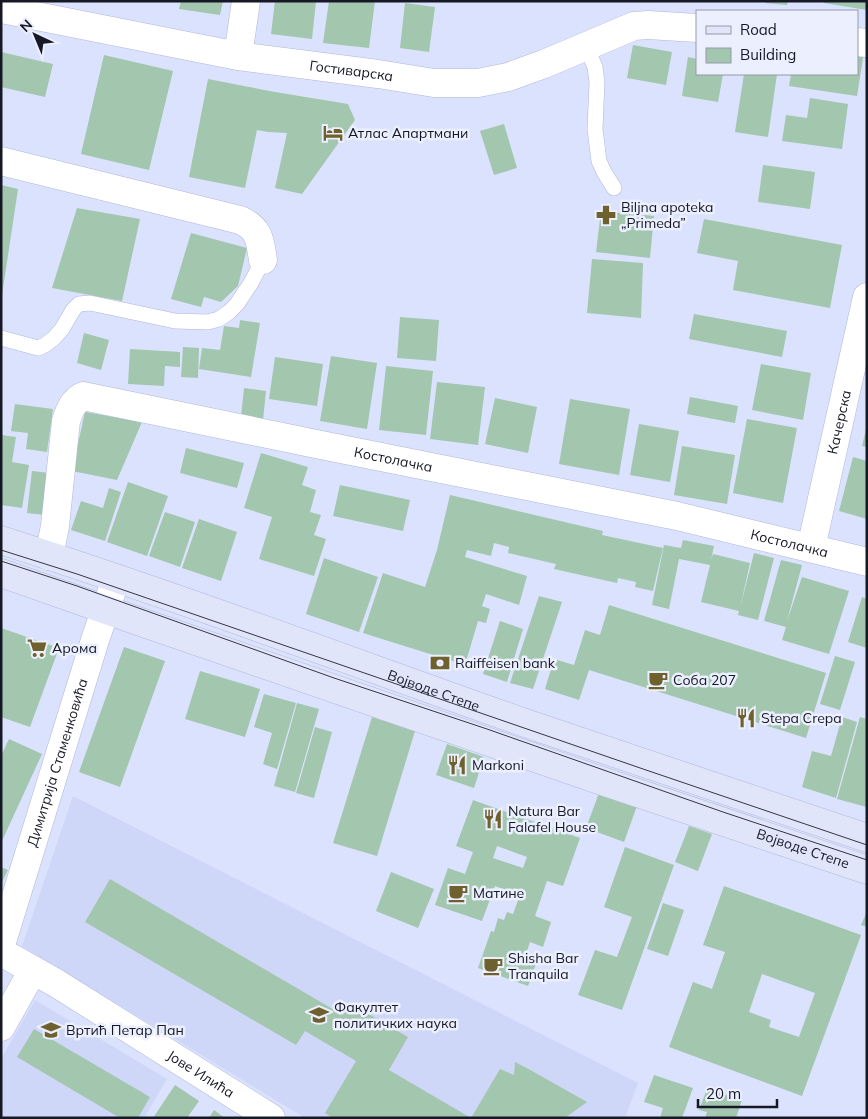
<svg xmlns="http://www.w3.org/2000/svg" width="868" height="1119" font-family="Mulish,sans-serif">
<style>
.built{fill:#cfd7f9}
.building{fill:#a3c6ae;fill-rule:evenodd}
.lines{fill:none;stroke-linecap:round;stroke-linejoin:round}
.service-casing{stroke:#b0b7da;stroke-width:16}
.minor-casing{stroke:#b0b7da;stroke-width:29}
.secondary-casing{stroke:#b0b7da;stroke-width:29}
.service{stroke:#fff;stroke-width:15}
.minor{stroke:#fff;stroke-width:28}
.secondary{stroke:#e1e5f9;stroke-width:28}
.tram{stroke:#333645;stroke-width:1}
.labels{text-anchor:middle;stroke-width:5;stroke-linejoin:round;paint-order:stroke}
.street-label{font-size:14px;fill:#161825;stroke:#eceffe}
.poi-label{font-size:14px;fill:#161825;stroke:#eceffe;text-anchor:start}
</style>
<rect width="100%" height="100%" fill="#dbe2fe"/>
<g class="built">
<path d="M73,796L638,1083L625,1118H305L22,946Z"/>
<path d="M35,1000L167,1079L144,1118H1V1059Z"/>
</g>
<g class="building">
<path d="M181,1H223L220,15L179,9Z"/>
<path d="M275,1H316L312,39L271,34Z"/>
<path d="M329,1H375L369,48L323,43Z"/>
<path d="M765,1H788L787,5L765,3Z"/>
<path d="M824,1H867V10L824,3Z"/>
<path d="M405,3L435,7L429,52L400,48Z"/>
<path d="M633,45L672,52L666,85L627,78Z"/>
<path d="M857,51L864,52L857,96L789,86L791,74H857Z"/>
<path d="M1,52L53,64L45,97L1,87Z"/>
<path d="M104,55L173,71L149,170L81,154Z"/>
<path d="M688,57L697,59V74H723L718,102L682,96Z"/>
<path d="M744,74H777L768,137L735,132Z"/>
<path d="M208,79L275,92L348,104L355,120L302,194L275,188L287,133L268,132L257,130L245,188L189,177Z"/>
<path d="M810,98L848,104L842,149L782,141L786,115L807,118Z"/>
<path d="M504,124L517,168L494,175L480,131Z"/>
<path d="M763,165L815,172L810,209L758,202Z"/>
<path d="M1,185L18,189L2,295H1Z"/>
<path d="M77,208L140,219L122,301L52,288Z"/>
<path d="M601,211L654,216L650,258L596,252Z"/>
<path d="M704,219L842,245L830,308L733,290L738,261L697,253Z"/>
<path d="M191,233L247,248L238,286L221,302L204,297L201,307L171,299Z"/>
<path d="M592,259L643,263L641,318L587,313Z"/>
<path d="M694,314L787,331L782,357L689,339Z"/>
<path d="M400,317L439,320L436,361L397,358Z"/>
<path d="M240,320L260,323L251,377L199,369L202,348L220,350L224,326L239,328Z"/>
<path d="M84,333L109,340L101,370L77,363Z"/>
<path d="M183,347L199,348L198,378L181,377Z"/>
<path d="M130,349L180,352V367L165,366L164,386L128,384Z"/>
<path d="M331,356L377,363L367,429L320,421Z"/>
<path d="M275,357L323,364L317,406L269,399Z"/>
<path d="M761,364L811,373L803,420L752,410Z"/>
<path d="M386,366L433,371L426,435L379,430Z"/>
<path d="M437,382L485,387L478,445L430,439Z"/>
<path d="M244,388L266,391L263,420L241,417Z"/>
<path d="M690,397L738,406L735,423L687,414Z"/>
<path d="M495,398L537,407L528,453L485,444Z"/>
<path d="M570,399L630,409L619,475L559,464Z"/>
<path d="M15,404L53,409L47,452L26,449L28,433L11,431Z"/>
<path d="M85,412L142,422L117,480L72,471Z"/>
<path d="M747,419L797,428L783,503L733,493Z"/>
<path d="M639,424L679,431L670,482L630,475Z"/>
<path d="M866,429H867V447L862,446Z"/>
<path d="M1,435L16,437L12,462L29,465L22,508L1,505Z"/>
<path d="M682,446L735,455L727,504L674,495Z"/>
<path d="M186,448L244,463L237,488L180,473Z"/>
<path d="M261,453L308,467L302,485L316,490L310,512L321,515L314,535L326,539L314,576L259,559L272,517L244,508Z"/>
<path d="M853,457L867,461V519L839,511Z"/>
<path d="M32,471L50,473L45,515L27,513Z"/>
<path d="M128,482L168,496L147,556L107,542Z"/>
<path d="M340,485L410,500L403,531L333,516Z"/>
<path d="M109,488L121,492L105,541L71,530L81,501L103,508Z"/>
<path d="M450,495L603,531L602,535L663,548L653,591L635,587L636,582L618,578L617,583L554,569L556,564L508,553L509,547L494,543L491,556L467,550L465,557L527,576L519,605L486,594L482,606L490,609L486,623L478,621L465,665L363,633L383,573L425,587L437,550Z"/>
<path d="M165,512L195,522L180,567L149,556Z"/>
<path d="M199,519L237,532L221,581L182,568Z"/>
<path d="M683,540L714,546L711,560L713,554L750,563L740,608L754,553L774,558L758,620L738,615L739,611L701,602L710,565L679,559L669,609L652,605L664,545L681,548Z"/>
<path d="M324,558L378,577L359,632L306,614Z"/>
<path d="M781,560L802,565L787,621L802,577L849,591L829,654L782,640L786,627L764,621Z"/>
<path d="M539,596L562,602L533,689L510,683Z"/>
<path d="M862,597L867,599V648L848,642Z"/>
<path d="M609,605L826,673L806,738L589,670L579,700L545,689L554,659L574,665L585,630L600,635Z"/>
<path d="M500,621L523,629L507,682L483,674Z"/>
<path d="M1,628L59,648L30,727L1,717Z"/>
<path d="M124,647L165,661L120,787L79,772Z"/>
<path d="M835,656L855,662L840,710L820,704Z"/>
<path d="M200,671L260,689L245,737L185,719Z"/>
<path d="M264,694L296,703L277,769L263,764L272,733L254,727Z"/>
<path d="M297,703L319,709L295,792L274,786Z"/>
<path d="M372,717L415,731L377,856L333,843Z"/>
<path d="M842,717L857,722L836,798L802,787L812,751L831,756Z"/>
<path d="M860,717L867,719V807L837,799Z"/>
<path d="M315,727L332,732L314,798L296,793Z"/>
<path d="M9,739L42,754L1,843V756Z"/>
<path d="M447,744L484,757L474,788L436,775Z"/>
<path d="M599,793L637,806L624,842L586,828Z"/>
<path d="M473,800L580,838L563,886L547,881L535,916L551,922L543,947L530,942L525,957L537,961L528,986L478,968L491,931L494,932L498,918L504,920L507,912L513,914L520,895L495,886L482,921L435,905L448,868L465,874L473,852L456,846ZM497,846L527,857L523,868L493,858Z"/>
<path d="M689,826L712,834L698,871L675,862Z"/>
<path d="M625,847L674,865L622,1010L578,995L595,950L617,957L632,917L604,907Z"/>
<path d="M1,867L8,870L1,884Z"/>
<path d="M391,872L434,889L418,928L376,911Z"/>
<path d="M110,879L343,1015L350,1003L408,1037L389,1070L471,1118H333L325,1113L356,1061L305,1031L296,1045L85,922Z"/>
<path d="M724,886L861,935L802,1096L669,1047L693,982L712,989L725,952L703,945ZM762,974L815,993L799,1037L769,1027L771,1020L749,1012Z"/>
<path d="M663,903L684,910L668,956L647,949Z"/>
<path d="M867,911V927L861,925Z"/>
<path d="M34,1029L150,1097L138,1118H120L17,1057Z"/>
<path d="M515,1062L534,1072L587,1102L565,1118H471L500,1069L514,1075Z"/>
<path d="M654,1075L693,1088L682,1118H660L663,1108L644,1102Z"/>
<path d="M175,1085L199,1101L187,1118H153Z"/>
<path d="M707,1089L742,1100L736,1118H705L707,1112L699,1110Z"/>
<path d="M214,1110L225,1118H209Z"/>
</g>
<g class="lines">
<defs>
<g id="service">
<path d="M586,46L595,67L597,82L595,129L599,161L604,172L614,188"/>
<path d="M1,338L38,348L45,345L54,338L62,329L73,310L79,304L90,303L175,321L208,322L219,319L229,312L237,304L251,283L263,260"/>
</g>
<g id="minor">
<path id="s1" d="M1,9L238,56L378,74L434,83H478L508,77L544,64L634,26L648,25L697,28"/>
<path d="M857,42L867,43"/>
<path d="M238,56L246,1"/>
<path d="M1,161L240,220C260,229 260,241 263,260"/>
<path id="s2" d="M811,548L867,297"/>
<path id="s3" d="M49,556L55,526L66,421C70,410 72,402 83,396L321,445L677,516L867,562"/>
<path id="s4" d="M1,945L95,640L116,579"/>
<path id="s5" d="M1,952L56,983L271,1118"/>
<path d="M1,1027L33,970"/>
</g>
<g id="secondary">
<path id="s6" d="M1,540C179,597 355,663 531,725C643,763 755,800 867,838"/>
<path id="s7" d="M1,573L135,620L602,781L867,870"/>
</g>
</defs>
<use href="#service" class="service-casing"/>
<use href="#minor" class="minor-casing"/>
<use href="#secondary" class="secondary-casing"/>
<use href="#service" class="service"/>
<use href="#minor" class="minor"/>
<use href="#secondary" class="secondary"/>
<g class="tram">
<path d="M1,550L77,574L646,770L867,845"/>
<path d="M1,561L77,586L334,678L487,729L723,812L867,860"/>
</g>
</g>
<defs>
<symbol id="hotel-bare" viewBox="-9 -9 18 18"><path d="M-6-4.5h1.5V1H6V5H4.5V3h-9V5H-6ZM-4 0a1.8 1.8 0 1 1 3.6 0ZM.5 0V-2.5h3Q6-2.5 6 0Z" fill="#6e612e" stroke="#eceffe" stroke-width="2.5" paint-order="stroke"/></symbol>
<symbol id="pharmacy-bare" viewBox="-9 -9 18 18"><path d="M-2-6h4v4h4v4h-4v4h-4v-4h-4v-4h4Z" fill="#6e612e" stroke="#eceffe" stroke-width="2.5" paint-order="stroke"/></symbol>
<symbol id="supermarket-bare" viewBox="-9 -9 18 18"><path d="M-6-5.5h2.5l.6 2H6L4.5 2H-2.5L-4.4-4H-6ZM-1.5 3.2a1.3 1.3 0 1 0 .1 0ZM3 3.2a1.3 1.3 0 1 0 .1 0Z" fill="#6e612e" stroke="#eceffe" stroke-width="2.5" paint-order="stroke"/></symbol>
<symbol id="bank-bare" viewBox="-9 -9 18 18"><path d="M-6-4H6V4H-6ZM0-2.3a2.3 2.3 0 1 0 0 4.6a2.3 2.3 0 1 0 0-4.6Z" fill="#6e612e" stroke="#eceffe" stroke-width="2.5" paint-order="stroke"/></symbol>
<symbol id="cafe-bare" viewBox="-9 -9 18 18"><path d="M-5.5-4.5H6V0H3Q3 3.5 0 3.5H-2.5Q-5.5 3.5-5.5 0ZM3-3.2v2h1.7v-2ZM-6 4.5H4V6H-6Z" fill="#6e612e" stroke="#eceffe" stroke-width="2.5" paint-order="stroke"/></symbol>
<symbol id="restaurant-bare" viewBox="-9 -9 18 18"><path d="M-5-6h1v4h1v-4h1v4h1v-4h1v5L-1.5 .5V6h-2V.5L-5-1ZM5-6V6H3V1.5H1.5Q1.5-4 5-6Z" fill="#6e612e" stroke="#eceffe" stroke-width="2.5" paint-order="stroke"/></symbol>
<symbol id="university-bare" viewBox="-9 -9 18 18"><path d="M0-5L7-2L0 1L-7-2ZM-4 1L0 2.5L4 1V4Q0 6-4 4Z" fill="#6e612e" stroke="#eceffe" stroke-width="2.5" paint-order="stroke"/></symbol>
<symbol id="school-bare" viewBox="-9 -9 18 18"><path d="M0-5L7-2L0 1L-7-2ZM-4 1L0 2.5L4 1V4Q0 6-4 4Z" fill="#6e612e" stroke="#eceffe" stroke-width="2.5" paint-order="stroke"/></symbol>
</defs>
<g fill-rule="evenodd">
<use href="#hotel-bare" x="319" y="119" width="28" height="28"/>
<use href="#pharmacy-bare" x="592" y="201" width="28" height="28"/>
<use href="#supermarket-bare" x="23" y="634" width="28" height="28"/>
<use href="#bank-bare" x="426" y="649" width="28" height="28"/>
<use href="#cafe-bare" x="644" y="666" width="28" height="28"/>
<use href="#restaurant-bare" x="732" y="704" width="28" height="28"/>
<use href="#restaurant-bare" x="443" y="751" width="28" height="28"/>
<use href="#restaurant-bare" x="479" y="805" width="28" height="28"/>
<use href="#cafe-bare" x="444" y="879" width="28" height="28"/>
<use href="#cafe-bare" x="479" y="952" width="28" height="28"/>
<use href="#university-bare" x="305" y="1001" width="28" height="28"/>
<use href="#school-bare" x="37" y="1016" width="28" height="28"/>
</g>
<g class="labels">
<g class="street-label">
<text dy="5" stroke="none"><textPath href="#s1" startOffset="356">Гостиварска</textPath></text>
<text dy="5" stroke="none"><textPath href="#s2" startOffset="129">Качерска</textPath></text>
<text dy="5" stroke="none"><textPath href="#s3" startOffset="484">Костолачка</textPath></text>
<text dy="5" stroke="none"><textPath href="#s3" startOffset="889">Костолачка</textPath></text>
<text dy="5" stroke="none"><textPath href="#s6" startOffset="458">Војводе Степе</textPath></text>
<text dy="5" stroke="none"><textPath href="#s4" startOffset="191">Димитрија Стаменковића</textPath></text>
<text dy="5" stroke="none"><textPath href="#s7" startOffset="848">Војводе Степе</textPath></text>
<text dy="5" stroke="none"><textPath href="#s5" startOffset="234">Јове Илића</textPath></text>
</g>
<g class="poi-label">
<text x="348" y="138">Атлас Апартмани</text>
<text x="621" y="212">Biljna apoteka<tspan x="621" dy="16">„Primeda”</tspan></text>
<text x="52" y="653">Арома</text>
<text x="455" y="668">Raiffeisen bank</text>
<text x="673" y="685">Соба 207</text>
<text x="761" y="723">Stepa Crepa</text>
<text x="472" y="770">Markoni</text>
<text x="508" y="816">Natura Bar<tspan x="508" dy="16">Falafel House</tspan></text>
<text x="473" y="898">Матине</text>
<text x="508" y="963">Shisha Bar<tspan x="508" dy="16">Tranquila</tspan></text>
<text x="334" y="1012">Факултет<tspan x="334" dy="16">политичких наука</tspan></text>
<text x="66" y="1035">Вртић Петар Пан</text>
</g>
</g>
<rect width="868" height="1119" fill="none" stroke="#161825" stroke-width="5"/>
<rect x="696" y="10" width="162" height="65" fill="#eceffe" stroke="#9699a7"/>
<rect x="706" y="26" width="25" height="8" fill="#e1e5f9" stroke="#9699a7"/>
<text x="740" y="35" font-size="15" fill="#161825">Road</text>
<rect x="706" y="48" width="25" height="15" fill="#a3c6ae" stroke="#9699a7"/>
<text x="740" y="60" font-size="15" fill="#161825">Building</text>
<g transform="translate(35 35) rotate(316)" stroke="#eceffe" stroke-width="4" paint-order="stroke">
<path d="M0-4L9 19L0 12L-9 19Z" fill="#161825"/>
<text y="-8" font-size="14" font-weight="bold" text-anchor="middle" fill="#161825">N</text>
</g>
<path d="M698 1099v8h79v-8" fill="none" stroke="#161825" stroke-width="2.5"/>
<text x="706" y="1099" font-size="15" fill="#161825" stroke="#eceffe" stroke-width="4" paint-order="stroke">20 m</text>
</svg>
